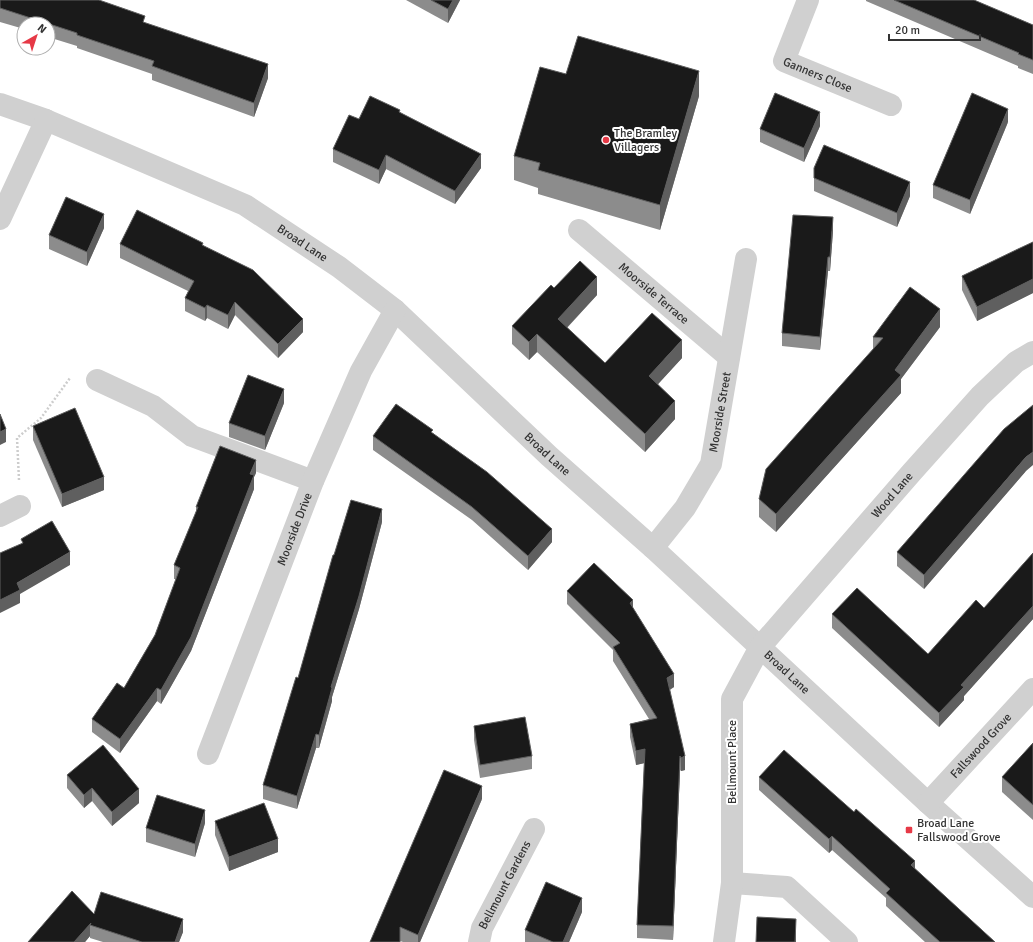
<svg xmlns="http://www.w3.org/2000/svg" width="1033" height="942" font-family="Signika,sans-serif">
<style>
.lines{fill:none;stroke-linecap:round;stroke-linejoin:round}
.path{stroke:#cdcdcd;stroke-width:2.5;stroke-dasharray:2 2;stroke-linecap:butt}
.minor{stroke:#d0d0d0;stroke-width:22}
.wall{fill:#8c8c8c}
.shaded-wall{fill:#5f5f5f}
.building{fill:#1a1a1a;stroke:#5f5f5f}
.poi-dot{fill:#e63946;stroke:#fff;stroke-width:1.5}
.labels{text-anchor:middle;stroke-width:4;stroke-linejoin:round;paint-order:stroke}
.street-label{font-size:12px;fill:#333;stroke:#fff}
.poi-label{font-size:12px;fill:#333;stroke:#fff;text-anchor:start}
</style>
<rect width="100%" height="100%" fill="#fff"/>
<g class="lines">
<path class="path" d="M19,480L17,438L41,418L70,378"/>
<g class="minor">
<path id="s1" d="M808,0L784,61L891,105"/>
<path id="s2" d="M0,104L46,120L245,205L339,267L395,310L549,456L653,548L928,803L1033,897"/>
<path d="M0,219L46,120"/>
<path id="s3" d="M579,230L729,357"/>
<path d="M97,380L153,406L192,436L313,481"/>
<path d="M0,516L20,506"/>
<path id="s4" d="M653,548L685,508L711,464L746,259"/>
<path id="s5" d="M208,754L313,481L361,371L395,310"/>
<path id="s6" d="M928,803L1033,689"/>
<path d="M732,883L787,887L847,942"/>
<path id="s7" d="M479,942L482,928L534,829"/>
<path id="s8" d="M724,942L732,883V699L760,647L912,472L980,396L1016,362L1033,352"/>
</g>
</g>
<g class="wall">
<path d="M0,0L145,23L268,78L254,117L152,80V74L77,48V46L48,37V24H24V29L0,22Z"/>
<path d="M406,0H460L448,23Z"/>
<path d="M866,0H974L1033,25V74L1018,68V66L866,1Z"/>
<path d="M566,74L699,96L660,230L538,194V188L514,180V156Z"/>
<path d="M400,112L481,168L455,204L386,169L379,184L333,162V149L359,119Z"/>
<path d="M1008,122L970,214L933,198V185Z"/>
<path d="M820,126L804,162L760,142V129Z"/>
<path d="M814,178L910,196L897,227L814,191Z"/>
<path d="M104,228L87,266L49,249V235Z"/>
<path d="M833,231L830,271H828L820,350L782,346V333Z"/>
<path d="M1033,242V293L977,321L962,290V276Z"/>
<path d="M120,244L203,245L303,332L278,358L235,315L228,329L207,318L205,321L185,311V298L188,291L120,258Z"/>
<path d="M554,288L597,295L567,328L605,363L682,358L658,384L675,419L645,452L537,352L529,360L512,344V326Z"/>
<path d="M940,327L901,379V393L776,532L759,517V499L873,350V337Z"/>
<path d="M284,403L265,450L229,437V423Z"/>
<path d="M33,426L104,490L62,507L33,440Z"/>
<path d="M433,433L552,542L528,570L472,520L373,450V436Z"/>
<path d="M1026,471L924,589L897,566V552Z"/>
<path d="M256,473L254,477V489L191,651L161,704L157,701L120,753L92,732V719L124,688L155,635L176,579H174V565L196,512V507Z"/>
<path d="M382,522L359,609L332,697V701L319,748H316L297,809L263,799V785L298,678L334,555Z"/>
<path d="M1033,553V619L964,696V700L939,727L832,628V614L928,654L984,608Z"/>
<path d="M567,591L633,608L674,687L670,690L685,770L681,771L680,770L673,940L637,938V925L644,763L636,765L630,737V724L649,719L613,661V650L567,604Z"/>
<path d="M474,726L532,756V769L480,778L474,740Z"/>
<path d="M1033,743V820L1002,792V777Z"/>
<path d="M67,775L139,803L112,826L92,801L84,808L67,788Z"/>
<path d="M759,777L915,869L995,942H925L886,906V898L832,850L829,853L759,790Z"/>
<path d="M482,799L420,942H403L400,941V942H370Z"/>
<path d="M215,821L278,852L229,871L215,835Z"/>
<path d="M205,823L195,857L146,842V828Z"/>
<path d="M582,912L569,942H525V930Z"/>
<path d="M94,914L183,932L179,942H103L90,938V936L85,942H28Z"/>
</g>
<g class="shaded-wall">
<path d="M453,0H460L448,23V9Z"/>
<path d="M268,64V78L254,117V103Z"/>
<path d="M699,71V96L660,230V205Z"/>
<path d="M1008,109V122L970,214V200Z"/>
<path d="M820,112V126L804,162V148Z"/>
<path d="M481,154V168L455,204V191Z"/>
<path d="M386,155V169L379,184V170Z"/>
<path d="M910,182V196L897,227V213Z"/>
<path d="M104,214V228L87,266V252Z"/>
<path d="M833,217V231L830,271V257Z"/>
<path d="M828,257V271L820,350V337Z"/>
<path d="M597,277V295L558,337V319Z"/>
<path d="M1033,279V293L977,321V307Z"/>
<path d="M235,302V315L228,329V315Z"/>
<path d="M207,305V318L205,321V308Z"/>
<path d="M940,309V327L901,379V393L776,532V514L895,370Z"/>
<path d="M303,319V332L278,358V344Z"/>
<path d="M537,334V352L529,360V342Z"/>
<path d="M682,340V358L649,394V376Z"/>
<path d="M284,389V403L265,450V436Z"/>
<path d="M675,401V419L645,452V434Z"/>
<path d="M6,429V442L0,445V432Z"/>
<path d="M1033,452V465L1026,471L924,589V575L1026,457Z"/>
<path d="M256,460V473L254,477V489L191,651L161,704V690Z"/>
<path d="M104,477V490L62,507V494Z"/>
<path d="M382,509V522L359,609L332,697V701L319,748V735L331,687Z"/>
<path d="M552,529V542L528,570V556Z"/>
<path d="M70,552V565L20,594V603L0,613V600L17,583Z"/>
<path d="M633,600V614L630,603Z"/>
<path d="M1033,606V619L964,696V700L939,727V713L961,685Z"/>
<path d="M674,674V687L667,691V678Z"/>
<path d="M157,688V701L120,753V739Z"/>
<path d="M316,734V748L297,809V796Z"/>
<path d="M645,749V763L636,765V751Z"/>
<path d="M680,756V770L673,940V926Z"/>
<path d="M685,756V770L681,771V758Z"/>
<path d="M482,786V799L420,942H418V935Z"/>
<path d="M92,788V801L84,808V795Z"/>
<path d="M139,789V803L112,826V812Z"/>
<path d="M205,810V823L195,857V844Z"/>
<path d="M832,836V850L829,853V839Z"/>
<path d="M278,839V852L229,871V857Z"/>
<path d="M915,861V874L911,865Z"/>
<path d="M582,898V912L569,942H563Z"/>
<path d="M183,919V932L179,942H175Z"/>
<path d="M796,919V942H795Z"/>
<path d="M91,923L90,925V936L85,942H74Z"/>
</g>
<g class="building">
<path d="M0,0H99L145,16L143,22L268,64L254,103L152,66L154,61L77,35V33L0,8Z"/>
<path d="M431,0H453L448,9Z"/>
<path d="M894,0H974L1033,25V60L1018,54L1019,53Z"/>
<path d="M578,36L699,71L660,205L538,170L540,163L514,156L540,67L566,74Z"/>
<path d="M775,93L820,112L804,148L760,129Z"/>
<path d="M972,93L1008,109L970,200L933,185Z"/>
<path d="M370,96L400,110L399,112L481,154L455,191L386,155L379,170L333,149L349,115L359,119Z"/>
<path d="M824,145L910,182L897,213L814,178V168Z"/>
<path d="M66,197L104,214L87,252L49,235Z"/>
<path d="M137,210L203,243L202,245L253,270L303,319L278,344L235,302L228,315L207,305L205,308L185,298L194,281L120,244Z"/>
<path d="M793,215L833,217L830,257H828L820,337L782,333Z"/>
<path d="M1033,242V279L977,307L962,276L1018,249Z"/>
<path d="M580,261L597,277L558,319L605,363L652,313L682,340L649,376L675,401L645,434L537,334L529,342L512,326L551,285L554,288Z"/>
<path d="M910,287L940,309L895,370L901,375L776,514L759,499L766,469L883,338L873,337Z"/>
<path d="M248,375L284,389L265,436L229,423Z"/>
<path d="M396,404L433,430L431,432L487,472L552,529L528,556L472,507L373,436Z"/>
<path d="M1033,405V452L1026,457L924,575L897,552L1004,429Z"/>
<path d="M75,408L104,477L62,494L33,426Z"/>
<path d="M0,414L6,429L0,432Z"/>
<path d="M220,446L256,460L250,474L254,475L191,637L161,690L157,688L120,739L92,719L117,683L124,688L155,635L180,568L174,565L198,507H196Z"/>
<path d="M351,500L382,509L359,596L331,687L332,688L319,735L316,734L297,796L263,785L296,677L298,678L333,555H334Z"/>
<path d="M52,521L70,552L17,583L20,590L0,600V553L23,543L21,539Z"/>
<path d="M1033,553V606L961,685L964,687L939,713L832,614L857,588L928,654L976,600L984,608Z"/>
<path d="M594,563L633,600L630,603L674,674L667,678L685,756L681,758L680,756L673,926L637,925L645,749L636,751L630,724L657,718L613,647L620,643L567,591Z"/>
<path d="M525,717L532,756L480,765L474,726Z"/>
<path d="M1033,743V805L1002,777Z"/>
<path d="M103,745L139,789L112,812L92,788L84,795L67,775Z"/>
<path d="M784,750L854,812L856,809L915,861L911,865L995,942H940L886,893L890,889L832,836L829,839L759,777Z"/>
<path d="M444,770L482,786L418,935L400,927V942H370Z"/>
<path d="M157,795L205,810L195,844L146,828Z"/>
<path d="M264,803L278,839L229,857L215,821Z"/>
<path d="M546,882L582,898L563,942H553L525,930Z"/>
<path d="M72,891L94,914L101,892L183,919L175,942H142L90,925L91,923L74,942H28Z"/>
<path d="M757,917L796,919L795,942H756Z"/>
</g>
<g class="poi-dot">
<circle cx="606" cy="140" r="4"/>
<rect x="905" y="826" width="8" height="8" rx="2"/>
</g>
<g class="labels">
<g class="street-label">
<text dy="4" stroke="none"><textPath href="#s1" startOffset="102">Ganners Close</textPath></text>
<text dy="4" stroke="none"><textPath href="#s2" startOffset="334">Broad Lane</textPath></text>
<text dy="4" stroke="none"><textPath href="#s3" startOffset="98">Moorside Terrace</textPath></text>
<text dy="4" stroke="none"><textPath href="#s4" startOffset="155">Moorside Street</textPath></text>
<text dy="4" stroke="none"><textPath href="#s2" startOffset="658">Broad Lane</textPath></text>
<text dy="4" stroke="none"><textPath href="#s8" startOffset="504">Wood Lane</textPath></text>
<text dy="4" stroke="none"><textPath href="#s5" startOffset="241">Moorside Drive</textPath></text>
<text dy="4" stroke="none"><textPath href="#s2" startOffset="982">Broad Lane</textPath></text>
<text dy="4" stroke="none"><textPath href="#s6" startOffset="78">Fallswood Grove</textPath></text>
<text transform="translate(732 762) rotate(-90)" y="4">Bellmount Place</text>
<text dy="4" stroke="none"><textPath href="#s7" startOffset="63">Bellmount Gardens</textPath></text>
</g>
<g class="poi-label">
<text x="614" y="137">The Bramley<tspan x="614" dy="14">Villagers</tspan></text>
<text x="917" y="827">Broad Lane<tspan x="917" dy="14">Fallswood Grove</tspan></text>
</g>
</g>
<g transform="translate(36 36) rotate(39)"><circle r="19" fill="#ffffff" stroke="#adadad"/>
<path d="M0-3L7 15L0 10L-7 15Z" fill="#e63946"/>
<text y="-6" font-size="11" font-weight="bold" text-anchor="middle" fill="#333333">N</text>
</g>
<path d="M889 34v6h91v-6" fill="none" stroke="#333333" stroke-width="2"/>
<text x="895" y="34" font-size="12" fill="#333333" stroke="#ffffff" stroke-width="3" paint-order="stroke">20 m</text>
</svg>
